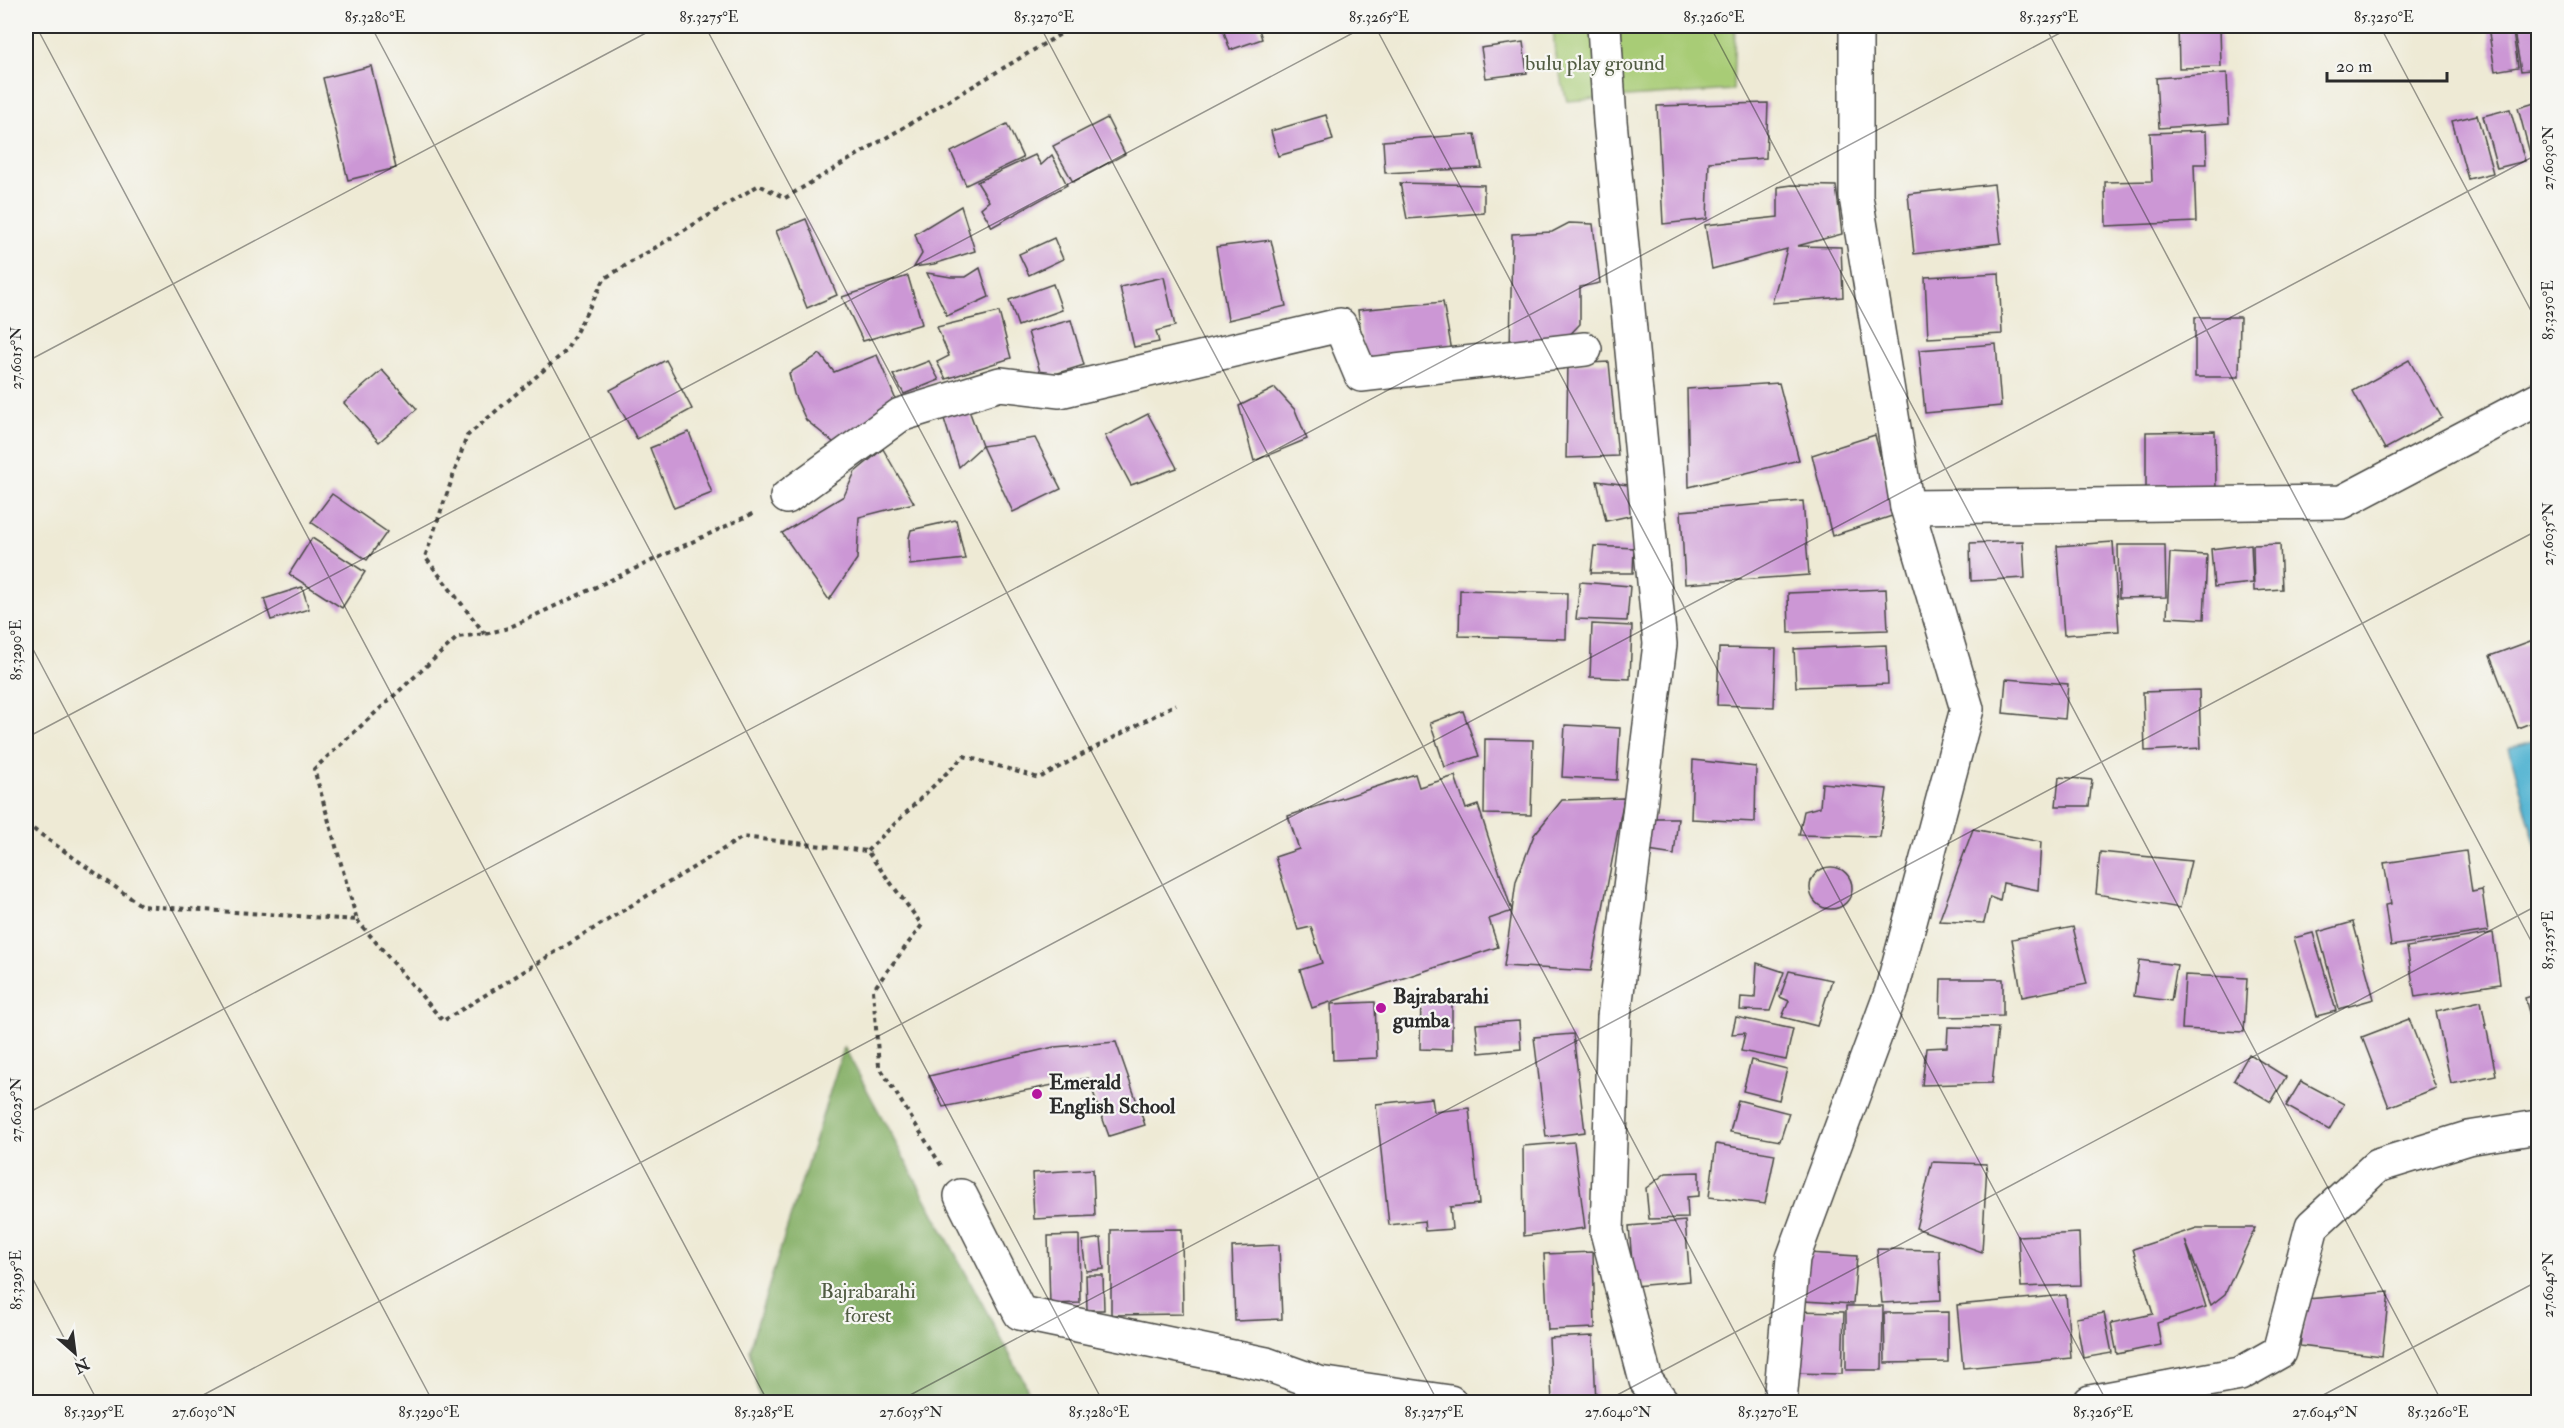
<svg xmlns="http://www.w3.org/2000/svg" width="2564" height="1428" font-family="'IM FELL Double Pica',serif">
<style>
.green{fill:#a8cc76;stroke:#6a7c50;stroke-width:1.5}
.forest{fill:#86b067;stroke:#586e49;stroke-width:1.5}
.water{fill:#53b4d2;stroke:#3f707e;stroke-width:1.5}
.building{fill:#cc97d5}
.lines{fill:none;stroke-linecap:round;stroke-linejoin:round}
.minor-casing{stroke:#484844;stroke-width:36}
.path{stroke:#484844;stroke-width:4;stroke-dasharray:4.5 4.5;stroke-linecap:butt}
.minor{stroke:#fff;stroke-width:33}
.ticks{fill:none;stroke:#2b2b2b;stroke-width:1.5;stroke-opacity:0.45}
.poi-dot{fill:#b5179e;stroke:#f6f6f2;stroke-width:2}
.labels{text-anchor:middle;stroke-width:4.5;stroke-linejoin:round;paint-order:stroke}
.park-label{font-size:21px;fill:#505b42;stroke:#f6f6f2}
.poi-label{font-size:21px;font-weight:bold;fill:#2b2b2b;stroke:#f6f6f2;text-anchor:start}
.neatline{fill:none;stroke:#2b2b2b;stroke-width:2}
.ticks-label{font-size:15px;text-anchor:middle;fill:#2b2b2b}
</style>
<rect width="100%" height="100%" fill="#f6f6f2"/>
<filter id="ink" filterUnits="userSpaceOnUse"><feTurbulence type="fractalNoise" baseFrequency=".0167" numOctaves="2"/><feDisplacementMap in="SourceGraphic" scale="12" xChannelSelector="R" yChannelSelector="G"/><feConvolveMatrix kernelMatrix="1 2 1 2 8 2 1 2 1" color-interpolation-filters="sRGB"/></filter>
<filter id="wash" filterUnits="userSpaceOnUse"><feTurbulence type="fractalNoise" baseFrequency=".008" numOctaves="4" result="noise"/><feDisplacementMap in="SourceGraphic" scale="24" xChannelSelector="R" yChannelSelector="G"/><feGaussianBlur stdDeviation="1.35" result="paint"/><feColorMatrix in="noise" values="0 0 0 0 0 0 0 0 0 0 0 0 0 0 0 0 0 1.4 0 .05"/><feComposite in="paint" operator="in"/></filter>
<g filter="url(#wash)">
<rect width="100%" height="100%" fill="#eeead5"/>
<path class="green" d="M1553,26H1735L1733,90L1567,101L1555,56Z"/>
<path class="forest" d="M844,1047L1025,1383L1032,1402H760L749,1349Z"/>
<path class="water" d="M2538,739V854L2509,748Z"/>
<g id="blocks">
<g class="building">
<path d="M1222,26H1258L1262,39L1230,50Z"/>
<path d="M1354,26H1374L1355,31Z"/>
<path d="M2178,26H2220L2221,67L2179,68Z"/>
<path d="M2512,26L2518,67L2495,71L2488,27Z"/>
<path d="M2513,26H2538V69L2521,71Z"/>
<path d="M1523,42L1527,73L1486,78L1481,48Z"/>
<path d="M371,66L396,168L348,180L323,78Z"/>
<path d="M2227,73L2229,123L2159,128L2156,78Z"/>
<path d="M2538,102V160L2532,161L2518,108Z"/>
<path d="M1768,103L1766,158L1709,162L1707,219L1663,224L1657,106Z"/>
<path d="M2510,109L2525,161L2497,168L2483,116Z"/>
<path d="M1326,115L1333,140L1278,156L1271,131Z"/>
<path d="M2477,115L2493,173L2468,179L2452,121Z"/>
<path d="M1107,118L1125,154L1073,182L1053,146Z"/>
<path d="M1007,124L1023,158L966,185L951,152Z"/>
<path d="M2206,131L2207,164H2194L2196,222L2106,226L2105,182L2152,181L2150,133Z"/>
<path d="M1475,134L1482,168L1385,173L1383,141Z"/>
<path d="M1035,155L1041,165L1052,155L1067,185L992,227L981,208L989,201L977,182Z"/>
<path d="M1400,183L1484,185V213L1407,219Z"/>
<path d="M1994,184L2001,243L1914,254L1908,194Z"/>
<path d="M1792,185L1836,186L1842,234L1797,246L1841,247L1843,297L1772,303L1787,249L1712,269L1705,225L1778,217V187Z"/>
<path d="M961,206L975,251L934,264L914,267L922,254L915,234Z"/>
<path d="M806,219L837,295L807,308L776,231Z"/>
<path d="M1569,223L1593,224L1600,283L1580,287V324L1557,348L1510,353L1512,234L1552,232Z"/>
<path d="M1054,238L1063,259L1029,275L1019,254Z"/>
<path d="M1271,240L1286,306L1228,320L1216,247Z"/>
<path d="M980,268L989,297L947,316L927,273L951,277H966Z"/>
<path d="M1999,273L2002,334L1928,338L1925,277Z"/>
<path d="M908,276L922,324L863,341L842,297Z"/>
<path d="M1164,277L1175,326L1156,331L1159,342L1134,347L1120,287Z"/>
<path d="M1053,284L1062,310L1018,326L1009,300Z"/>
<path d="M1443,302L1452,351L1365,364L1358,310Z"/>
<path d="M999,312L1011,358L946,379L937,362L949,356L937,327Z"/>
<path d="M2195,317H2240L2239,377H2195Z"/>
<path d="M1071,320L1084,365L1042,378L1028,332Z"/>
<path d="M1996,344L2001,406L1925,413L1919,350Z"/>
<path d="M820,354L834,372L877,355L898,405L838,446L806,420L794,394L789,373Z"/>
<path d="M666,360L692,409L637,439L610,390Z"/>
<path d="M2409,360L2442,418L2385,449L2353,391Z"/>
<path d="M929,361L939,380L904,394L893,375Z"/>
<path d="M1609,362L1618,456L1566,458L1568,364Z"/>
<path d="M382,370L417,409L379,442L344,403Z"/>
<path d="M1779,383L1799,460L1689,487L1687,389Z"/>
<path d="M1275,388L1295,410L1307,439L1254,461L1239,406Z"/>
<path d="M965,399L982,446L959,467L940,406Z"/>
<path d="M1148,414L1177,468L1131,485L1105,436Z"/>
<path d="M2215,431L2216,492L2146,493V432Z"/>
<path d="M689,432L712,493L674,508L650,448Z"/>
<path d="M1875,435L1895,515L1832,536L1812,455Z"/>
<path d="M1035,438L1061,489L1013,512L982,446Z"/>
<path d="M883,449L914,503L859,517L857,559L829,600L782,533L844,496L855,472Z"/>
<path d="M1597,481L1636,486L1638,514L1606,521Z"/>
<path d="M332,494L387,532L367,560L311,522Z"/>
<path d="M1803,501L1809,575L1685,584L1681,511Z"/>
<path d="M956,520L965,559L910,565L909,538L911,530Z"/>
<path d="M312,538L365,572L342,608L289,574Z"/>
<path d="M2023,541L2025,578L1971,581L1970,543Z"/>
<path d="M2113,542L2119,631L2064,635L2057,546Z"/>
<path d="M2251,544L2253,583L2214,587L2211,549Z"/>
<path d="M2280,544L2282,589L2254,591L2253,545Z"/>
<path d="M2118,545H2165L2166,597L2119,598Z"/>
<path d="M1594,546L1634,548L1633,573H1591Z"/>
<path d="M2170,553L2207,555L2204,619L2167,617Z"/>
<path d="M1580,582L1630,586L1627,621L1576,619Z"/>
<path d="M302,587L309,609L271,620L264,599Z"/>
<path d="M1886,589L1888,630L1789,633L1788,593Z"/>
<path d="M1460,590L1567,593L1566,639L1459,636Z"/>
<path d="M1592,624L1632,626L1630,679L1590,677Z"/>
<path d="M2533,640L2538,654V720L2518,728L2490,656Z"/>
<path d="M1886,645L1888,684L1796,687L1794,649Z"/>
<path d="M1719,648L1776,649L1774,707L1717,705Z"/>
<path d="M2006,679L2068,684L2065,719L2003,713Z"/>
<path d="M2199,690L2201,748L2145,751L2143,692Z"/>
<path d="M1463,711L1479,756L1445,767L1430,723Z"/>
<path d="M1565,725L1620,728L1617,780L1562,777Z"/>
<path d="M1485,739L1533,740L1531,815L1484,814Z"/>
<path d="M1693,760L1756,767L1755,822L1691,819Z"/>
<path d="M1415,774L1419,787L1455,776L1466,809L1478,805L1512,911L1516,881L1534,835L1562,800L1624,798L1591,971L1504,966L1512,911L1489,919L1498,947L1312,1008L1300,970L1322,963L1311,927L1298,930L1275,857L1299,849L1288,816Z"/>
<path d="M2059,777L2092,780L2089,806H2056Z"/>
<path d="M1822,783L1887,789L1880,837L1799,835L1804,811L1820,807Z"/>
<path d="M1647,818H1678L1674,855L1642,850Z"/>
<path d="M1973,829L2041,842L2038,890L2003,883L2000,901L1990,897L1984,923L1939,921Z"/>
<path d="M2466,851L2472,892L2482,890L2488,931L2391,946L2385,905L2391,904L2384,863Z"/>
<path d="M2100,852L2191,861L2180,908L2096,894Z"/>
<circle cx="1831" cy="888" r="21"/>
<path d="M2353,922L2374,999L2339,1009L2318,932Z"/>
<path d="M2073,927L2087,984L2022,997L2012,939Z"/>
<path d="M2313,933L2336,1011L2317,1016L2294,938Z"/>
<path d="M2493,933L2500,984L2415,997L2407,947Z"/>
<path d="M2139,960L2177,965L2171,1001L2134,996Z"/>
<path d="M1757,963L1784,972L1770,1011L1740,1010L1741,997L1755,998Z"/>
<path d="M1789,971L1832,980L1817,1026L1782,1017L1789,1001L1780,997Z"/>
<path d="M2185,975L2247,978L2244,1032L2182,1029Z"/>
<path d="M1941,979H2003V1016L1940,1017Z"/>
<path d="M2538,994V1045L2525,998Z"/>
<path d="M1421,997L1452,998V1050L1420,1049Z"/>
<path d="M2481,1001L2496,1075L2451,1084L2436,1011Z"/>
<path d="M1375,1002L1377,1058L1333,1060L1331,1004Z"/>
<path d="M1736,1017L1793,1029L1786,1060L1741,1051L1745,1033L1732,1034Z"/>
<path d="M2409,1019L2436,1088L2389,1107L2362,1037Z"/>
<path d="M1519,1021L1521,1049L1479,1053L1476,1024Z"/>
<path d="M1948,1027L1998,1028L1992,1083L1922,1085L1926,1048L1947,1047Z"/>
<path d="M1573,1034L1585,1132L1546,1137L1534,1037Z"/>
<path d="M1116,1042L1145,1125L1109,1136L1088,1078L943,1107L929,1076L1054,1047Z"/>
<path d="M2249,1054L2286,1077L2271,1102L2234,1080Z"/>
<path d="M1751,1060L1787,1069L1779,1100L1743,1091Z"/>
<path d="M2301,1081L2344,1104L2329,1130L2286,1106Z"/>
<path d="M1432,1098L1434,1112L1469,1108L1479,1204L1450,1207L1452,1229L1425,1231L1424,1221L1389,1225L1376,1104Z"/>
<path d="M1738,1100L1789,1113L1780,1141L1730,1132Z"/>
<path d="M1574,1142L1585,1228L1524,1236L1523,1146Z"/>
<path d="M1716,1144L1775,1154L1765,1204L1709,1197Z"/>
<path d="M1932,1162L1987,1164L1982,1252L1916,1228Z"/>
<path d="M1093,1169L1095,1216L1034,1219L1032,1173Z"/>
<path d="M1699,1172V1196L1687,1197L1688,1218L1649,1219L1646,1188L1666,1173Z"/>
<path d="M1685,1221L1690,1281L1634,1286L1629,1226Z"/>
<path d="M2197,1228H2255L2225,1294L2211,1305L2185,1240L2206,1307L2157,1323L2161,1345L2117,1354L2111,1323L2153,1314L2133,1249Z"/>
<path d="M1182,1229L1183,1314L1111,1315V1230Z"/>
<path d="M2079,1233L2081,1285L2021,1287L2018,1236Z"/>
<path d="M1079,1235L1080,1303L1050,1304L1048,1236Z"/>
<path d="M1101,1238L1104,1269L1086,1271L1082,1241Z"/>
<path d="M1279,1245L1282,1319L1235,1321L1232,1247Z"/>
<path d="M1877,1249L1939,1250L1941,1300L1882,1303Z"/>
<path d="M1593,1252L1595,1328L1548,1330L1544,1254Z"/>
<path d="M1808,1253L1857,1256L1853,1304L1804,1301Z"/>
<path d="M1086,1275H1103L1104,1310H1087Z"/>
<path d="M2389,1292L2382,1356L2300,1346L2307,1299Z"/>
<path d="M2066,1295L2071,1358L1963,1368L1957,1305Z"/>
<path d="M1846,1306H1883L1882,1370H1846Z"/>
<path d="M1792,1311L1844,1312L1842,1374L1790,1373Z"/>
<path d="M1948,1312V1362L1885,1363L1884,1313Z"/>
<path d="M2104,1313L2112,1353L2083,1358L2076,1318Z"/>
<path d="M1593,1336L1596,1402H1552L1549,1338Z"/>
</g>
</g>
</g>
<g filter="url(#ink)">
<use href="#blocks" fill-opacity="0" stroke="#484844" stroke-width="1.5"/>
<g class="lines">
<defs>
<g id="minor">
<path d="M1604,26L1610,121L1660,644L1614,1017L1607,1232L1646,1381L1662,1402"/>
<path d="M787,497L900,415L1000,384L1060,391L1340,325L1361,375L1585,349"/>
<path d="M1907,507L2342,502L2538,399"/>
<path d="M961,1196L1020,1313L1266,1364L1319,1383L1450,1402"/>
<path d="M1780,1402L1793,1258L1891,993L1967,709L1907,507L1856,197V26"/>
<path d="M2090,1402L2240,1374L2279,1352L2312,1226L2377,1166L2468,1138L2538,1127"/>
</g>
</defs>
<use href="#minor" class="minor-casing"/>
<g class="path">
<path d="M485,634L425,557L467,436L566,351L605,278L759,185L785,198L1074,26"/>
<path d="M26,824L142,906L357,920L314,769L458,637L485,634L508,628L754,513"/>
<path d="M867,851L964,756L1039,778L1176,704"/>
<path d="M357,920L443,1021L743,837L867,851L922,925L873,990L879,1066L942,1167"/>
</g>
<use href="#minor" class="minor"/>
</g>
</g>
<path class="ticks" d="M36,26L768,1402M371,26L1103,1402M705,26L1438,1402M1040,26L1772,1402M1375,26L2107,1402M1710,26L2442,1402M2045,26L2538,954M2380,26L2538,324M26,362L659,26M26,636L433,1402M26,738L1366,26M26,1114L2073,26M26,1266L98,1402M190,1402L2538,154M897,1402L2538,530M1604,1402L2538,905M2310,1402L2538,1281"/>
<g class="poi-dot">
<circle cx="1381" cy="1008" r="6"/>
<circle cx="1037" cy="1094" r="6"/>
</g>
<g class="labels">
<g class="park-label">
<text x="1595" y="70">bulu play ground</text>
<text x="868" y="1298">Bajrabarahi<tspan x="868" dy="24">forest</tspan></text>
</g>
<g class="poi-label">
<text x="1393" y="1003">Bajrabarahi<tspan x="1393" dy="24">gumba</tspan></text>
<text x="1049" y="1089">Emerald<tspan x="1049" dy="24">English School</tspan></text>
</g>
</g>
<rect width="2564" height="1428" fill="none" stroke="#f6f6f2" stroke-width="66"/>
<g transform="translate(75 1353) rotate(152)" stroke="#f6f6f2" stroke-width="4.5" paint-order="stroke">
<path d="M0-4.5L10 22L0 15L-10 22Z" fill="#2b2b2b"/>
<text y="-9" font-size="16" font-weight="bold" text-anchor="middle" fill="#2b2b2b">N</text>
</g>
<path d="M2327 72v9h120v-9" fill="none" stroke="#2b2b2b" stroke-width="3"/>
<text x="2336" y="72" font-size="18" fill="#2b2b2b" stroke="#f6f6f2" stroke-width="4.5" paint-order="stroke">20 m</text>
<rect x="33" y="33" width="2498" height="1362" class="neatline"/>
<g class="ticks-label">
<text x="375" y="22">85.3280°E</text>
<text x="709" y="22">85.3275°E</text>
<text x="1044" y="22">85.3270°E</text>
<text x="1379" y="22">85.3265°E</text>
<text x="1714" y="22">85.3260°E</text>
<text x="2049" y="22">85.3255°E</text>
<text x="2384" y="22">85.3250°E</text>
<text transform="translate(2548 158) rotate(-90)" y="5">27.6030°N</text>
<text transform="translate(2548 310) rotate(-90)" y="5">85.3250°E</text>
<text transform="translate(16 358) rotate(-90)" y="5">27.6015°N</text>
<text transform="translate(2548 534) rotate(-90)" y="5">27.6035°N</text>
<text transform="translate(16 650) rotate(-90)" y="5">85.3290°E</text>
<text transform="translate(2548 940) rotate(-90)" y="5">85.3255°E</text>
<text transform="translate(16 1110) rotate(-90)" y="5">27.6025°N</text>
<text transform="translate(16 1280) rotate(-90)" y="5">85.3295°E</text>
<text transform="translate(2548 1285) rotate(-90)" y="5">27.6045°N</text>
<text x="94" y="1417">85.3295°E</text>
<text x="204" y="1417">27.6030°N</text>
<text x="429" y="1417">85.3290°E</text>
<text x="764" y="1417">85.3285°E</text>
<text x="911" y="1417">27.6035°N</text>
<text x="1099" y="1417">85.3280°E</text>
<text x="1434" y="1417">85.3275°E</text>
<text x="1618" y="1417">27.6040°N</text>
<text x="1768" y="1417">85.3270°E</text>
<text x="2103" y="1417">85.3265°E</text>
<text x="2325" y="1417">27.6045°N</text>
<text x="2438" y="1417">85.3260°E</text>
</g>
</svg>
